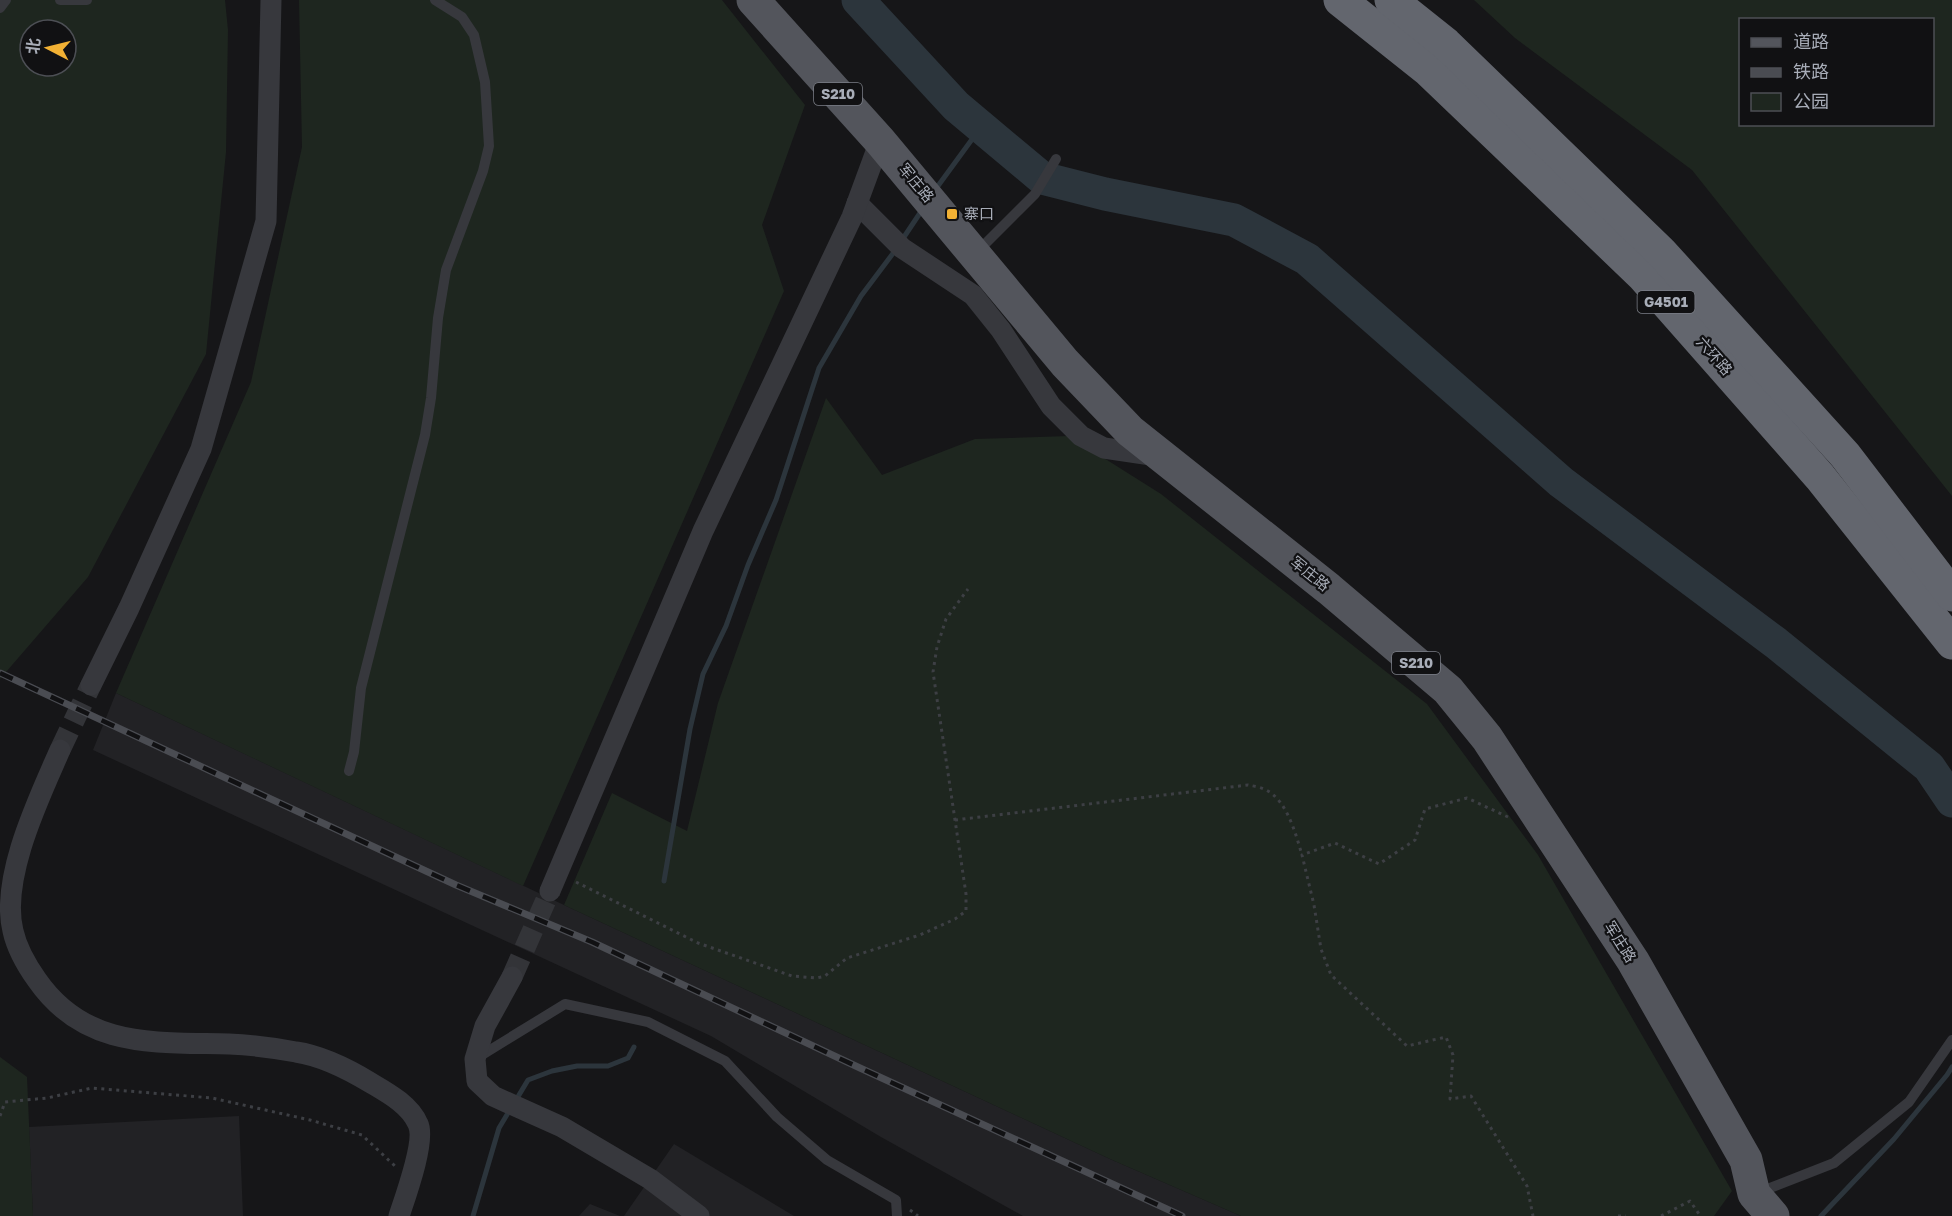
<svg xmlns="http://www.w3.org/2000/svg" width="1952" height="1216" font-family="'Golos Text','Noto Sans SC',sans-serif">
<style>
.built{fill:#222225}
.green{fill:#1e261f;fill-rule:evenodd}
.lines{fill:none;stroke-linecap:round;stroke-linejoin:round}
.stream{stroke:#2c353c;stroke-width:5}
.river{stroke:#2c353c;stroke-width:33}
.minor-tunnel{stroke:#333438;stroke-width:21;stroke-dasharray:21 10;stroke-linecap:butt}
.path{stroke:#3d3f44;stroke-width:3;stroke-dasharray:3 4.5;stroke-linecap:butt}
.service{stroke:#37383d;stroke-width:10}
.minor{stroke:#37383d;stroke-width:21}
.primary{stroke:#53555c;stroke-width:33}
.motorway{stroke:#63666e;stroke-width:33}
.rail-casing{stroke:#4a4c52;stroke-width:7}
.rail{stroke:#111113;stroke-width:4.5;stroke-dasharray:14;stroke-linecap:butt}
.poi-dot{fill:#f2b134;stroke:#111113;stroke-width:2}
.labels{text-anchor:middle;stroke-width:4.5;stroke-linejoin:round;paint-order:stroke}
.shield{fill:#111113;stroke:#7b7e86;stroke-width:1.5}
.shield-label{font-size:14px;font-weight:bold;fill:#a8adb8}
.street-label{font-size:15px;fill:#a8adb8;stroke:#111113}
.poi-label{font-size:15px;fill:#a8adb8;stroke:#111113;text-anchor:start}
</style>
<rect width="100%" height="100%" fill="#161618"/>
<g class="built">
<path d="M116,693L564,905L1110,1159L1241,1216H1023L881,1137L711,1036L93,750Z"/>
<path d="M239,1116L243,1216H33L29,1127Z"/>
<path d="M674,1144L794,1216H624Z"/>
<path d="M590,1204L620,1216H579Z"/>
</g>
<g class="green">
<path d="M0,0H225L228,30L226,152L206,354L88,577L0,679ZM30,30H66V66H30Z"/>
<path d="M299,0H722L805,105L762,225L784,291L523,886L116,693L251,382L302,147Z"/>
<path d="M1474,0H1952V496L1692,170L1515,38ZM1740,20H1932V124H1740Z"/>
<path d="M826,398L882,475L975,439L1069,436L1161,494L1427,704L1538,855L1732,1191L1714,1216H1241L1110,1159L564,905L612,793L687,831L718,703Z"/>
<path d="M0,1057L27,1077L33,1216H0Z"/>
</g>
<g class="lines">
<g class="stream">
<path d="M935,190L981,127"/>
<path d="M902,240L922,210"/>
<path d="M664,881L690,729L703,674L726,626L748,565L776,500L819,368L861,296L897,248"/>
<path d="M516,1100L528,1080L552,1071L577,1066H608L628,1058L634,1047"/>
<path d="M473,1216L499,1128L511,1108"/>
<path d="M1821,1216L1894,1139L1947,1075L1952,1067"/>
</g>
<path class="river" d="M858,0L956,106L1042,178L1105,194L1234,220L1307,259L1561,482L1776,643L1929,767L1952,801"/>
<g class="minor-tunnel">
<path d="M60,750L91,685"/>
<path d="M512,977L550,891"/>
</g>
<g class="path">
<path d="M1508,817L1467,798L1425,809L1415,840L1379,864L1335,843L1302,855L1314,905L1321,949L1331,975L1407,1046L1446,1037L1453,1055L1450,1099L1471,1096L1527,1186L1533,1216"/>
<path d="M955,820L1248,785C1253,786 1260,787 1266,790C1287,800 1296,835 1302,855"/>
<path d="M576,882L698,943L792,976L817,978L825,976L847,958L920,935L955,919L966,911V894L933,672L937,647L946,619L968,589"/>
<path d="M0,1116L5,1102L47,1098L92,1088L212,1098L310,1120L362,1135L396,1167"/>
<path d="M910,1210L918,1216"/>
<path d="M1618,1216H1626"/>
<path d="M1661,1216L1690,1201L1699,1214L1696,1216"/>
</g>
<g class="service">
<path d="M60,0H87"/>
<path d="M0,8L6,0"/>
<path d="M977,252L1035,194L1056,159"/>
<path d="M349,771L354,752L361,688L425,435L431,398L438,318L446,270L483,171L489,146L485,82L474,35L462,17L435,0"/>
<path d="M477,1058L565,1004L648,1022L725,1061L777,1117L827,1160L896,1200L897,1216"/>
<path d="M1757,1193L1834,1163L1909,1102L1952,1040"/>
</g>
<g class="minor">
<path d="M857,203L902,248L973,295L1001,330L1051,406L1081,436L1104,448L1158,456"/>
<path d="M91,685L129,608L201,449L266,221L271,0"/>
<path d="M60,750C39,798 0,878 13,931C17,949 27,966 37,980C85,1049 154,1042 229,1044C251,1045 275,1048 296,1052C323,1056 348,1069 371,1083C388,1093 410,1105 418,1124C426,1140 405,1198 399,1216"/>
<path d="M550,891L703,531L852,217L880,141"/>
<path d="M512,977L485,1026L475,1059L477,1081L493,1096L562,1127L650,1179L699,1216"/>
</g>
<path class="primary" d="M753,0L880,141L1065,363L1130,431L1329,589L1448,690L1487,738L1633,961L1746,1160L1754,1194L1773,1216"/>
<g class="motorway">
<path d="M1340,0L1428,70L1643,276L1820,477L1952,643"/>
<path d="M1391,0L1446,44L1661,252L1845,455L1952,595"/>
</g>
<defs>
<path id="rail" d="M0,673L456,885L592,942L860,1068L1182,1216"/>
</defs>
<use href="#rail" class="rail-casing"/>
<use href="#rail" class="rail"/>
</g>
<rect class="poi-dot" x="946" y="208" width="12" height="12" rx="3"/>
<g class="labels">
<g class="shield">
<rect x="814" y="83" width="48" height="22" rx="4.5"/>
<rect x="1637.5" y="291" width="57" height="22" rx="4.5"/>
<rect x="1392" y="652" width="48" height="22" rx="4.5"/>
</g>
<g class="shield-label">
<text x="838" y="99">S210</text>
<text x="1666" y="307">G4501</text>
<text x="1416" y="668">S210</text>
</g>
<g class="street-label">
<text transform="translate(916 183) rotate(50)" y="5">军庄路</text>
<text transform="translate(1714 356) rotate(49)" y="5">六环路</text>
<text transform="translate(1310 574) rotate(39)" y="5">军庄路</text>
<text transform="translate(1620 942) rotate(58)" y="5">军庄路</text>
</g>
<g class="poi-label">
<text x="964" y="219">寨口</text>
</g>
</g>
<rect x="1739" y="18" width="195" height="108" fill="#111113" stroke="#4d4f55" stroke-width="1.5"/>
<rect x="1751" y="38" width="30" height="9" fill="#53555c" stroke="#4d4f55" stroke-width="1.5"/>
<text x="1793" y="48" font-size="18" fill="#a8adb8">道路</text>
<rect x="1751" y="68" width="30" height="9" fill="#4a4c52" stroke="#4d4f55" stroke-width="1.5"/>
<text x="1793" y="78" font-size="18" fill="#a8adb8">铁路</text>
<rect x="1751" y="93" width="30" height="18" fill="#1e261f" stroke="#4d4f55" stroke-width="1.5"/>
<text x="1793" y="108" font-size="18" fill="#a8adb8">公园</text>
<g transform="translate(48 48) rotate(277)"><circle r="28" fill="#111113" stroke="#4d4f55" stroke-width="1.5"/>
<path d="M0-4.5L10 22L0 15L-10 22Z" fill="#f2b134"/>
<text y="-9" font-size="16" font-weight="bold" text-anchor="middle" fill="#a8adb8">北</text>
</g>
</svg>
